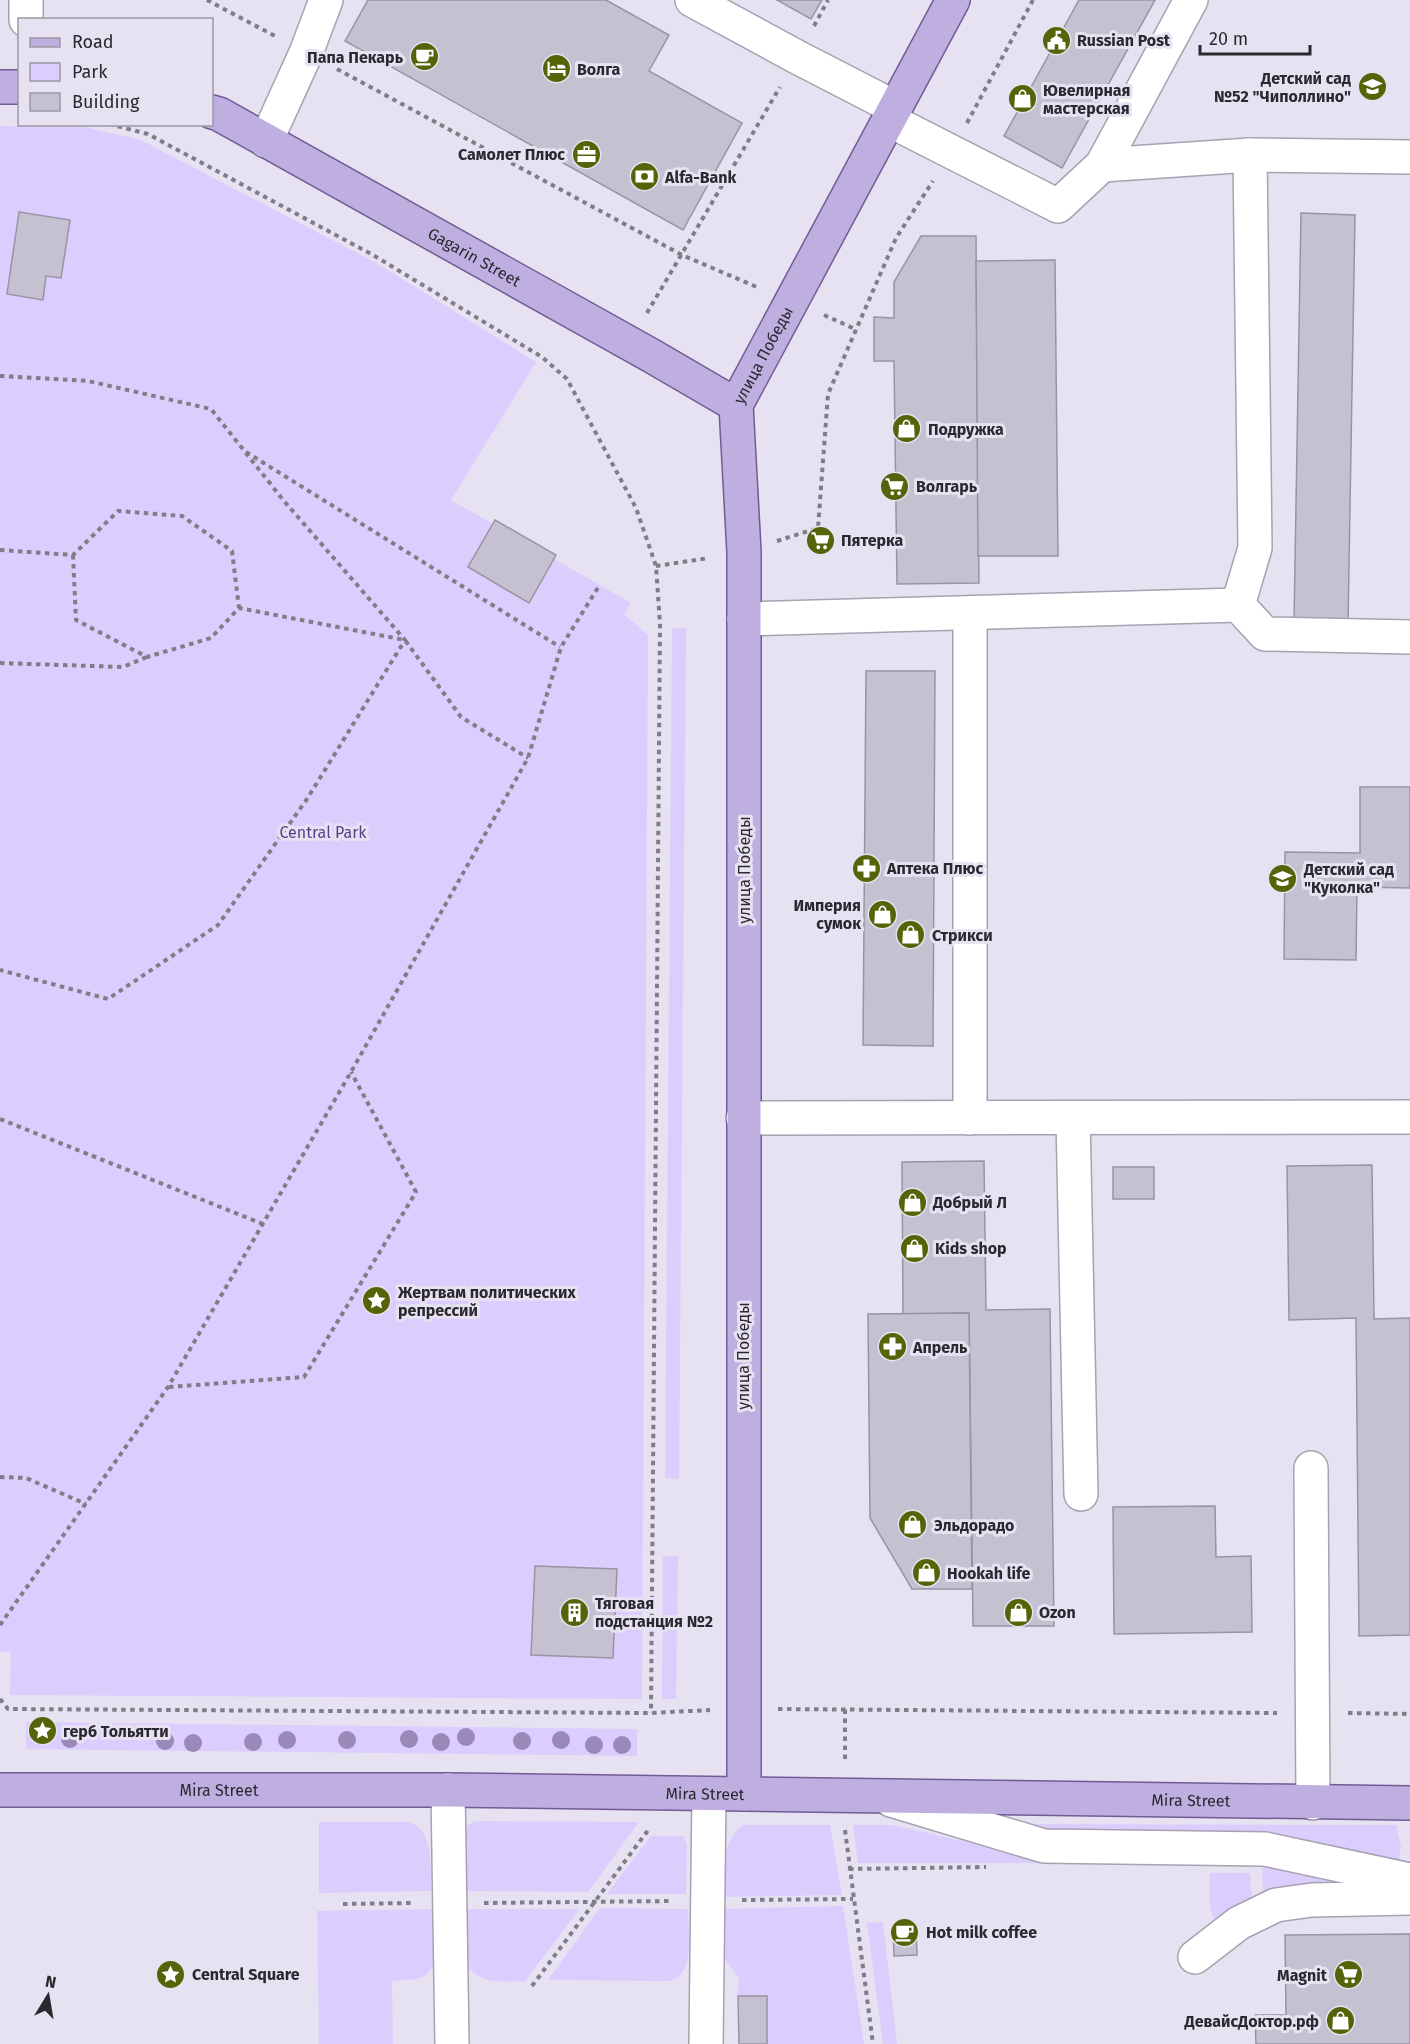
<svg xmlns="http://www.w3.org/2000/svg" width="1410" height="2044" font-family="'Fira Sans',sans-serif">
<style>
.green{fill:#dbcdfd}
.building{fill:#c5c1d0;stroke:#9894a2;stroke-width:1.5}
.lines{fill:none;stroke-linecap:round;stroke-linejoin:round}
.minor-casing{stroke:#a6a2b0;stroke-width:36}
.major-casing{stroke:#705c94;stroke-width:36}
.path{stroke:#817d87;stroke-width:4;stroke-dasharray:4.5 4.5;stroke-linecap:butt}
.minor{stroke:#fff;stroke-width:33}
.major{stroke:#bfaee0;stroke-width:33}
.tree{fill:#9a88b8}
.labels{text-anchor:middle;stroke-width:6;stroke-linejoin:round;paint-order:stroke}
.poi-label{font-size:16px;font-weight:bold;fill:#2b292f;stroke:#e7e2f1;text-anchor:start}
.street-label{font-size:16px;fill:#2b292f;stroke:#e7e2f1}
.park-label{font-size:16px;fill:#5b3e8a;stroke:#e7e2f1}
</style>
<rect width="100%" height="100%" fill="#e7e2f1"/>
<g class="green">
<path d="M0,126L84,127L141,140L378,264L536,362L451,500L631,603L624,614L648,635L642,1699L10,1695L11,1652H0Z"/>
<path d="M672,628H686L679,1479L665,1478Z"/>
<path d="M663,1556H678L676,1699H662Z"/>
<path d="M26,1722L637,1729V1756L26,1749Z"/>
<path d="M475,1821L639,1822L588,1892L461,1891L463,1828Z"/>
<path d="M319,1822H408C435,1829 430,1869 431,1891L319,1893Z"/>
<path d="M1031,1824L1396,1825L1401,1847L1398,1865L1031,1830Z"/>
<path d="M743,1825H830L842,1895L725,1897C726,1872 720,1842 743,1825Z"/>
<path d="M853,1825H893L1055,1863H858Z"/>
<path d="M651,1836H684L687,1846L686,1894H607Z"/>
<path d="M1262,1862L1385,1886L1263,1895Z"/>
<path d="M1210,1873H1250L1252,1901L1217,1922C1206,1909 1210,1889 1210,1873Z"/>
<path d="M843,1906L864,2044H767V1996H738L739,1978L725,1959V1909Z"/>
<path d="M600,1908L688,1909C688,1931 697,1976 668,1981L548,1980Z"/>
<path d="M433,1909L434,1963C426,1983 410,1979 392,1981L393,2044H319L317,1911Z"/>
<path d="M462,1909H580L525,1981C501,1982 481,1985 466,1965Z"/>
<path d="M883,1922L897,2044H883L867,1923Z"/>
</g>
<g class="building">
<path d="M368,0H606L669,35L649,71L742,123L683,230L345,41Z"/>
<path d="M777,0H822L811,19Z"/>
<path d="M1079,0H1155L1062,168L1004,136Z"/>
<path d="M19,212L70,220L61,278L46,276L43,300L7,294Z"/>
<path d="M1301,213L1355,215L1348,623L1294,621Z"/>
<path d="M921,236H976L979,583L897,584L894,361H874V317L894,318V282Z"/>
<path d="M1055,260L1058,556H978L976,261Z"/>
<path d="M495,520L556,555L529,603L468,567Z"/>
<path d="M866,671H935L933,1046L863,1045Z"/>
<path d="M1360,787H1410V888L1357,887L1356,960L1284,959L1285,852L1360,853Z"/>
<path d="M984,1161L986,1310L1050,1309L1054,1626H973L969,1313L903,1314L902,1162Z"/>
<path d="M1372,1165L1374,1319L1410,1318V1635L1359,1636L1356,1318L1289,1320L1287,1166Z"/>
<rect x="1113" y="1167" width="41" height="32"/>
<path d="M969,1313L972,1589H912L870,1518L868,1314Z"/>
<path d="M1215,1506L1216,1557L1251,1556L1252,1632L1114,1634L1113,1507Z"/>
<path d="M535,1566L617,1569L613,1658L531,1655Z"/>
<path d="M916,1925L917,1955L894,1956L893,1926Z"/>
<path d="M1410,1934V2044H1256L1255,2015H1286L1285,1935Z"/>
<path d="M738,1996H767V2044H739Z"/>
</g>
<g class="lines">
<defs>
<g id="minor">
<path d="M692,0L797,57L894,107"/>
<path d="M26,20V0"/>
<path d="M889,120L1058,206L1102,165L1191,0"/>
<path d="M266,141L306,53L326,0"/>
<path d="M1102,165L1250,155L1410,157"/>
<path d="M1238,605L1255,548L1250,155"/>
<path d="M970,613V1118"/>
<path d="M744,619L1238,605L1265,634L1410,637"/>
<path d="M743,1118L1410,1117"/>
<path d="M1073,1118L1081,1494"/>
<path d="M1311,1468L1313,1803"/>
<path d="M448,1790L452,2044"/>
<path d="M891,1800L1044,1846L1265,1849L1410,1880"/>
<path d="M1195,1957L1239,1923L1276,1905L1312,1900L1410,1898"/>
<path d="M706,2044L709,1794"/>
</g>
<g id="major">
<path d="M0,87H20"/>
<path id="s1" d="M212,112L219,114L652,356L736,405"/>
<path id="s2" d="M0,1790H448L1410,1803"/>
<path id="s3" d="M744,1794V552L736,405L953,0"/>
</g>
</defs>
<use href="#minor" class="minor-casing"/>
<use href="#major" class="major-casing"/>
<g class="path">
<path d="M207,0L275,36"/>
<path d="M814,26L828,0"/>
<path d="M337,69L682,255L759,288"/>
<path d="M967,123L1033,0"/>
<path d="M109,124L148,134L373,255L542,357L567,379L636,508L656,566L660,624L651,1713"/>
<path d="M647,313L780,87"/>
<path d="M824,315L855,329"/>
<path d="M0,376L88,381L211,409L284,501L405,640L307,799L218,925L108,999L0,970"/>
<path d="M246,452L560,647"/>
<path d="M777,541L818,528L828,394L896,238L933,181"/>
<path d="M0,550L73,555L118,511L182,516L232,551L239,608"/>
<path d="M73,555L76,620L147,657L211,638L239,608L405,640L461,717L528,758"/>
<path d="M656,566L709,558"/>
<path d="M0,663L123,667L147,657"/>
<path d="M0,1119L263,1224"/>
<path d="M169,1387L304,1377L416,1192L351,1072"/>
<path d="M0,1477L26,1478L86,1504"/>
<path d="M0,1625L168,1387L351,1072L528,758L561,647L599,586"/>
<path d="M0,1699L8,1709L651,1713L710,1710"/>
<path d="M778,1709L1277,1713"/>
<path d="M1348,1713L1410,1714"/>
<path d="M845,1759V1709"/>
<path d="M845,1830L873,2044"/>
<path d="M849,1869L986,1867"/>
<path d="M742,1900L853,1899"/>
<path d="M484,1903L672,1901"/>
<path d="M343,1904L414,1903"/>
<path d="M532,1986L649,1829"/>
</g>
<use href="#minor" class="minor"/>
<use href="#major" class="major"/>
</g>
<g class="tree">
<circle cx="466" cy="1737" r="9"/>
<circle cx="70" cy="1739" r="9"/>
<circle cx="409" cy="1739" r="9"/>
<circle cx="287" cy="1740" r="9"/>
<circle cx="347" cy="1740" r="9"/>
<circle cx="561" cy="1740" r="9"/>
<circle cx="165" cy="1741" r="9"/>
<circle cx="522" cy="1741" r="9"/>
<circle cx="253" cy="1742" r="9"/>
<circle cx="441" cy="1742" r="9"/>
<circle cx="193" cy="1743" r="9"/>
<circle cx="594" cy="1745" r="9"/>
<circle cx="622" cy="1745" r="9"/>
</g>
<defs>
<symbol id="civic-disc" viewBox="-11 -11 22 22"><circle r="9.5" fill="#566409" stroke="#e7e2f1"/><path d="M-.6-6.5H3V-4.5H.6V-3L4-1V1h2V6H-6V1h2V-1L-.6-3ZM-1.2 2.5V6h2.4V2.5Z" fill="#fff"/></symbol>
<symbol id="cafe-disc" viewBox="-11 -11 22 22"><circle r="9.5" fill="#566409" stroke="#e7e2f1"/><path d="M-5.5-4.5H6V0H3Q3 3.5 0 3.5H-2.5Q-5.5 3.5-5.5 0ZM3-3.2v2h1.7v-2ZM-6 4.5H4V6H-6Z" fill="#fff"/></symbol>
<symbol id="hotel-disc" viewBox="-11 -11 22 22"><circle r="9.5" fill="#566409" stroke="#e7e2f1"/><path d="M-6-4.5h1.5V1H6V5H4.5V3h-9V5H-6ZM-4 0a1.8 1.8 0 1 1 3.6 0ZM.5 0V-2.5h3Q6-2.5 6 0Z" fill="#fff"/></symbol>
<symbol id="school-disc" viewBox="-11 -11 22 22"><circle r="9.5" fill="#566409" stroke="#e7e2f1"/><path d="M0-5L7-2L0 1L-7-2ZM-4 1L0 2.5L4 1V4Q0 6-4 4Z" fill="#fff"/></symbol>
<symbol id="shop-disc" viewBox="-11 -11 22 22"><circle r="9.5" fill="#566409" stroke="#e7e2f1"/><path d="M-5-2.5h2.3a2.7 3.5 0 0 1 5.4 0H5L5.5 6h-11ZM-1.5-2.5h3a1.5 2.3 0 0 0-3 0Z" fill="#fff"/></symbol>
<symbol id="office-disc" viewBox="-11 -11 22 22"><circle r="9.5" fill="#566409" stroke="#e7e2f1"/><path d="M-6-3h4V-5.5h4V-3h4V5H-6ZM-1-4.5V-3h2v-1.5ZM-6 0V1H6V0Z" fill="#fff"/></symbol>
<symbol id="bank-disc" viewBox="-11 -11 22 22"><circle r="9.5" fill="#566409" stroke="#e7e2f1"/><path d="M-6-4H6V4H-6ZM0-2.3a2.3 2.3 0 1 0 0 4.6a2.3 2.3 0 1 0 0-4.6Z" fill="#fff"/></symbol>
<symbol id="supermarket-disc" viewBox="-11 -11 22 22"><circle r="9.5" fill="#566409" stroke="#e7e2f1"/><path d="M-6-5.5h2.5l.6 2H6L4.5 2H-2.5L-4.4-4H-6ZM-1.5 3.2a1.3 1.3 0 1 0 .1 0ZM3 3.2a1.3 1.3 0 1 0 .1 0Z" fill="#fff"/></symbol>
<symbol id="pharmacy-disc" viewBox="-11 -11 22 22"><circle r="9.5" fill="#566409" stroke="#e7e2f1"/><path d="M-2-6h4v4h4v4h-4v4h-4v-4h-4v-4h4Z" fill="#fff"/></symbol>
<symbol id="sight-disc" viewBox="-11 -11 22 22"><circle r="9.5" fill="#566409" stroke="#e7e2f1"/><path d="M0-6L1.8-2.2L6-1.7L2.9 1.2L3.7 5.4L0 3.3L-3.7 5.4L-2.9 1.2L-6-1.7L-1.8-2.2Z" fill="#fff"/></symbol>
<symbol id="building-disc" viewBox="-11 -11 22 22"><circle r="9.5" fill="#566409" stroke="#e7e2f1"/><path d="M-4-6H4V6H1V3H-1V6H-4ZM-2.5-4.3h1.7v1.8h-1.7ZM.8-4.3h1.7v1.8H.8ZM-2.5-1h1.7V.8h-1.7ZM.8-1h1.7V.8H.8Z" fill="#fff"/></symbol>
</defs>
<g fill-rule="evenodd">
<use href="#civic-disc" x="1040" y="24" width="33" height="33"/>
<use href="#cafe-disc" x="408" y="40" width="33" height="33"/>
<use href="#hotel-disc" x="540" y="52" width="33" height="33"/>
<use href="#school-disc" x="1356" y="70" width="33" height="33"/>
<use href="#shop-disc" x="1006" y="82" width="33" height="33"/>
<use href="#office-disc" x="570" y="138" width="33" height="33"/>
<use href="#bank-disc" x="628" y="160" width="33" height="33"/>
<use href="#shop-disc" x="890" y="412" width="33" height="33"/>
<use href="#supermarket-disc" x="878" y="470" width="33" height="33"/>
<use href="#supermarket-disc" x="804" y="524" width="33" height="33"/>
<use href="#pharmacy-disc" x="850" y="852" width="33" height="33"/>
<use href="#school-disc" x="1266" y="862" width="33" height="33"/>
<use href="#shop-disc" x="866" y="898" width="33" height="33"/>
<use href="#shop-disc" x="894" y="918" width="33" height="33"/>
<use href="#shop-disc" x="896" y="1186" width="33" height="33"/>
<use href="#shop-disc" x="898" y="1232" width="33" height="33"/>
<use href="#sight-disc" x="360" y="1284" width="33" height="33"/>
<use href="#pharmacy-disc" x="876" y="1330" width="33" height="33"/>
<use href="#shop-disc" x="896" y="1508" width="33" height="33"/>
<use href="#shop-disc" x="910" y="1556" width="33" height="33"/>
<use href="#building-disc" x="558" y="1596" width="33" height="33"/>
<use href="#shop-disc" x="1002" y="1596" width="33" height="33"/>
<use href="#sight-disc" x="26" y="1714" width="33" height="33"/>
<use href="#cafe-disc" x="888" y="1916" width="33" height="33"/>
<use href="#sight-disc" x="154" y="1958" width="33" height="33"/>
<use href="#supermarket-disc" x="1332" y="1958" width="33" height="33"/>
<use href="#shop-disc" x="1324" y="2004" width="33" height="33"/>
</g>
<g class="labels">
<g class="poi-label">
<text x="1077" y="46">Russian Post</text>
<text x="403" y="63" text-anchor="end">Папа Пекарь</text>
<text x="577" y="75">Волга</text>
<text x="1351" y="84" text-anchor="end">Детский сад<tspan x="1351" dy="18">№52 "Чиполлино"</tspan></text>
<text x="1043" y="96">Ювелирная<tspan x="1043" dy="18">мастерская</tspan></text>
<text x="565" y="160" text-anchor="end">Самолет Плюс</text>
<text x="665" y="183">Alfa-Bank</text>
<text x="928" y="435">Подружка</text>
<text x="916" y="492">Волгарь</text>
<text x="841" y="546">Пятерка</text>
<text x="887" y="874">Аптека Плюс</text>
<text x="1304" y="875">Детский сад<tspan x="1304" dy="18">"Куколка"</tspan></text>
<text x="861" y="911" text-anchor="end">Империя<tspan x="861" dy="18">сумок</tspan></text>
<text x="932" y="941">Стрикси</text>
<text x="933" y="1208">Добрый Л</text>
<text x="935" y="1254">Kids shop</text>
<text x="398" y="1298">Жертвам политических<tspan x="398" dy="18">репрессий</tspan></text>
<text x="913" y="1353">Апрель</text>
<text x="934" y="1531">Эльдорадо</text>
<text x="947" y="1579">Hookah life</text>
<text x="595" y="1609">Тяговая<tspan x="595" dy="18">подстанция №2</tspan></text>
<text x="1039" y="1618">Ozon</text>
<text x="63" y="1737">герб Тольятти</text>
<text x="926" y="1938">Hot milk coffee</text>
<text x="192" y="1980">Central Square</text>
<text x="1327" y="1981" text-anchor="end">Magnit</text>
<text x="1319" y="2027" text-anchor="end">ДевайсДоктор.рф</text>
</g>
<g class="street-label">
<text dy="6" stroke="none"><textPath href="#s1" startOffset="300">Gagarin Street</textPath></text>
<text dy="6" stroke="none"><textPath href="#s3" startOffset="1446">улица Победы</textPath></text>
<text transform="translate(744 870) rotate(-90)" y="6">улица Победы</text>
<text transform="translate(743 1356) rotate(-90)" y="6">улица Победы</text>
<text dy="6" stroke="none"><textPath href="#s2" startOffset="219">Mira Street</textPath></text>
<text dy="6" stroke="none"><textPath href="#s2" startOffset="705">Mira Street</textPath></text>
<text dy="6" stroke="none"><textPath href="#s2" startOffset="1191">Mira Street</textPath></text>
</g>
<g class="park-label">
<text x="323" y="838">Central Park</text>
</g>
</g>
<rect x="18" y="18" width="195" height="108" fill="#e7e2f1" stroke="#9c98a3" stroke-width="1.5"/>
<rect x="30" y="38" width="30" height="9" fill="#bfaee0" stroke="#9c98a3" stroke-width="1.5"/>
<text x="72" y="48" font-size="18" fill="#2b292f">Road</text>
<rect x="30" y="63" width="30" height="18" fill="#dbcdfd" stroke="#9c98a3" stroke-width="1.5"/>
<text x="72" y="78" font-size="18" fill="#2b292f">Park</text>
<rect x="30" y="93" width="30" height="18" fill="#c5c1d0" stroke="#9c98a3" stroke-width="1.5"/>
<text x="72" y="108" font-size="18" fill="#2b292f">Building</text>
<g transform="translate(48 1996) rotate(11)" stroke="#e7e2f1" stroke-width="4.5" paint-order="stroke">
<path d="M0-4.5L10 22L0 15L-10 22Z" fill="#2b292f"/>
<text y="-9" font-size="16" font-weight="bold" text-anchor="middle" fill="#2b292f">N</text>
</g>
<path d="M1200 45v9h110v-9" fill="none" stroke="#2b292f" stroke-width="3"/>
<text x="1209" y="45" font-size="18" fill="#2b292f" stroke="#e7e2f1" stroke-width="4.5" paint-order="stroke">20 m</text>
</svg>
